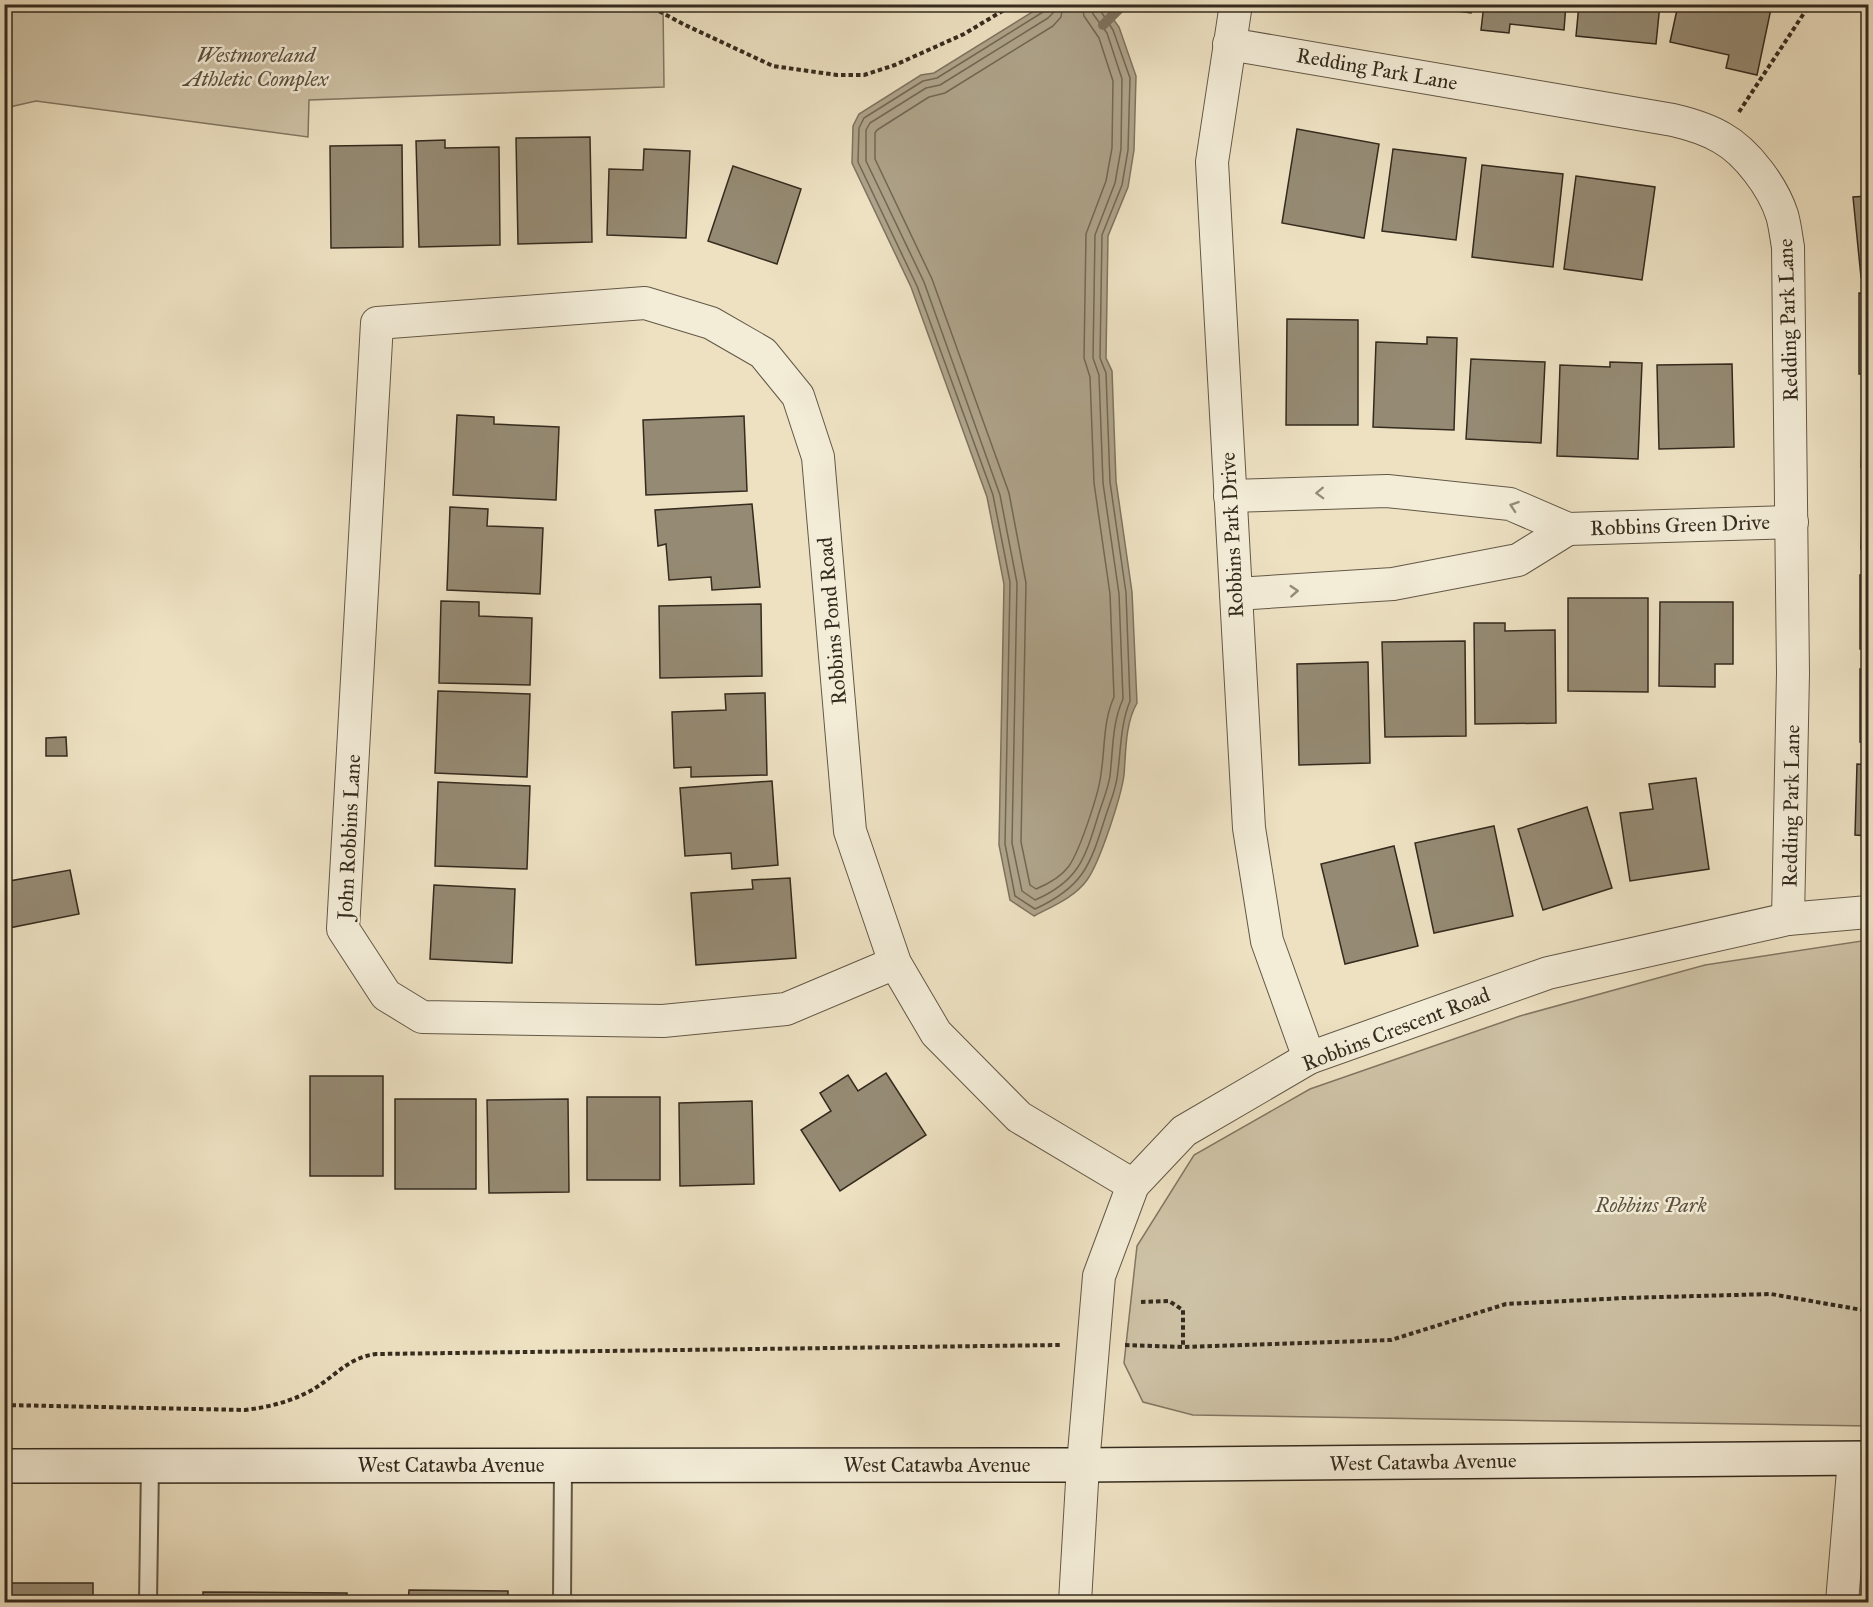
<svg xmlns="http://www.w3.org/2000/svg" width="1873" height="1607" font-family="'IM FELL Great Primer',serif">
<style>
.green{fill:#cec2a6;stroke:#827662;stroke-width:1.5}
.water{fill:#aea38a;stroke:#7e735f;stroke-width:1.5}
.lines{fill:none;stroke-linecap:round;stroke-linejoin:round}
.shore{stroke:#726754;stroke-width:1.5}
.stream{stroke:#7e735f;stroke-width:10}
.building{fill:#958a73;stroke:#352b1e;stroke-width:1.5}
.service-casing{stroke:#635847;stroke-width:20}
.minor-casing{stroke:#635847;stroke-width:34}
.secondary-casing{stroke:#352b1e;stroke-width:36}
.path{stroke:#352b1e;stroke-width:4;stroke-dasharray:4.5 3;stroke-linecap:butt}
.service{stroke:#f3ecd7;stroke-width:16}
.minor{stroke:#f3ecd7;stroke-width:32}
.secondary{stroke:#f3ecd7;stroke-width:33}
.oneway{stroke:#948c7a}
.labels{text-anchor:middle;stroke-width:5;stroke-linejoin:round;paint-order:stroke}
.park-label{font-size:21px;font-style:italic;fill:#5b5140;stroke:#f3ecd7}
.street-label{font-size:21px;fill:#352b1e;stroke:#f3ecd7}
</style>
<rect width="100%" height="100%" fill="#ede1c2"/>
<filter id="stains"><feTurbulence type="fractalNoise" baseFrequency=".00333" numOctaves="4"/><feColorMatrix values="0 0 0 0 .2 0 0 0 0 .09 0 0 0 0 .02 0 0 0 .5 -.17"/></filter>
<radialGradient id="worn" r=".72"><stop offset=".6" stop-color="#630" stop-opacity="0"/><stop offset="1" stop-color="#630" stop-opacity=".3"/></radialGradient>
<g class="green">
<path d="M4,5H663L664,87L309,100L308,137L36,101L5,108Z"/>
<path d="M1868,940V1426L1193,1415L1143,1402L1124,1363L1137,1246L1194,1155L1310,1089L1520,1016L1705,965Z"/>
</g>
<path class="water" d="M1045,4L1103,5L1119,27L1136,76L1134,150L1128,187L1108,236L1106,358L1112,371L1116,481L1132,592L1137,703C1125,724 1126,751 1124,775C1121,797 1100,862 1087,880C1075,897 1053,906 1034,916L1010,900L999,845L1004,584L987,497L911,287L852,163L853,126L859,114L921,75L934,73Z"/>
<g class="lines">
<g class="shore">
<path d="M1047,4L1043,12L937,78L923,81L864,118L859,128L858,162L917,286L993,495L1010,582L1005,844L1015,896L1035,909C1083,887 1090,866 1105,818C1109,805 1115,792 1117,778C1121,752 1120,725 1130,701L1126,593L1110,482L1106,373L1100,358L1102,235L1122,185L1128,150L1130,78L1113,30L1100,10L1099,4"/>
<path d="M1054,4L1053,13L1048,18L940,85L926,88L870,123L866,130V161L924,282L1000,495L1017,583L1012,843L1022,891L1035,900C1079,881 1085,858 1098,816C1102,803 1108,789 1110,776C1113,750 1112,723 1123,699L1119,594L1103,483L1099,375L1093,358L1095,235L1115,183L1121,149L1122,79L1107,33L1093,14L1091,4"/>
<path d="M1063,4L1061,17L1053,26L945,93L929,97L877,130L875,133V159L932,279L1009,493L1026,583L1021,842L1030,885L1036,889C1048,884 1061,877 1069,866C1080,850 1099,793 1101,774C1105,749 1103,721 1114,697L1110,594L1094,483L1090,377L1084,358L1086,234L1106,181L1112,148L1113,81L1099,38L1084,16L1082,4"/>
</g>
<path class="stream" d="M1103,25L1124,4"/>
</g>
<g class="building">
<path d="M1407,4H1472L1471,13Z"/>
<path d="M1484,4H1566L1564,30L1510,24L1509,33L1481,30Z"/>
<path d="M1579,4H1660L1656,44L1576,36Z"/>
<path d="M1691,4H1772L1757,75L1726,68L1729,55L1670,42L1678,5L1690,8Z"/>
<path d="M1297,129L1379,144L1364,238L1282,223Z"/>
<path d="M590,137L592,242L518,244L516,138Z"/>
<path d="M445,140V148L499,147L500,245L419,247L416,141Z"/>
<path d="M402,145L403,247L331,248L330,146Z"/>
<path d="M644,149L690,151L686,238L607,235L609,169L643,170Z"/>
<path d="M1393,149L1466,158L1456,240L1382,231Z"/>
<path d="M1482,165L1563,174L1553,267L1472,257Z"/>
<path d="M733,166L801,189L777,264L708,241Z"/>
<path d="M1576,176L1655,187L1642,280L1564,269Z"/>
<path d="M1868,196V276L1861,277L1853,197Z"/>
<path d="M1859,293L1868,294V374H1859Z"/>
<path d="M1287,319L1358,320V425H1286Z"/>
<path d="M1427,337L1457,338L1454,430L1373,427L1376,342L1427,344Z"/>
<path d="M1471,359L1545,362L1541,443L1466,439Z"/>
<path d="M1610,362L1642,363L1638,459L1557,456L1560,365L1610,367Z"/>
<path d="M1732,364L1734,447L1659,449L1657,365Z"/>
<path d="M1864,385H1868V467H1861Z"/>
<path d="M457,415L494,417V424L559,427L556,500L453,495Z"/>
<path d="M744,416L747,491L646,495L643,420Z"/>
<path d="M1863,477H1868V549H1861Z"/>
<path d="M752,504L760,587L712,590L711,577L669,580L666,544L658,546L655,510Z"/>
<path d="M450,507L488,509L487,526L543,528L540,594L447,590Z"/>
<rect x="1860" y="575" width="8" height="74"/>
<path d="M1568,598H1648V692L1568,691Z"/>
<path d="M441,601L479,602V616L532,618L530,685L439,683Z"/>
<path d="M1660,602H1733V664H1715V687L1659,686Z"/>
<path d="M761,604L762,676L660,678L659,606Z"/>
<path d="M1474,623H1505V631L1555,630L1556,723L1475,724Z"/>
<path d="M1465,641L1466,736L1385,737L1382,642Z"/>
<path d="M1368,662L1370,763L1299,765L1297,664Z"/>
<rect x="1860" y="669" width="8" height="73"/>
<path d="M438,691L530,694L527,777L435,773Z"/>
<path d="M765,693L767,775L691,777V767L674,768L672,712L726,710L725,694Z"/>
<path d="M66,737L67,756H46V738Z"/>
<path d="M1857,764L1868,765V836L1855,835Z"/>
<path d="M1696,778L1709,869L1630,881L1620,813L1653,809L1649,784Z"/>
<path d="M772,781L778,865L732,869L731,853L685,856L680,788Z"/>
<path d="M438,782L530,786L527,869L435,866Z"/>
<path d="M1587,807L1612,888L1543,910L1518,829Z"/>
<path d="M1494,826L1513,916L1434,933L1415,843Z"/>
<path d="M1394,846L1418,946L1345,964L1321,864Z"/>
<path d="M70,870L79,914L4,929V882Z"/>
<path d="M790,878L796,958L696,965L691,893L753,889L752,880Z"/>
<path d="M434,885L515,889L512,963L430,959Z"/>
<path d="M886,1073L926,1135L840,1191L801,1130L831,1111L820,1093L848,1075L858,1091Z"/>
<rect x="310" y="1076" width="73" height="100"/>
<rect x="587" y="1097" width="73" height="83"/>
<rect x="395" y="1099" width="81" height="90"/>
<path d="M568,1099L569,1192L489,1193L487,1100Z"/>
<path d="M752,1101L754,1184L680,1186L679,1103Z"/>
<rect x="4" y="1583" width="89" height="19"/>
<path d="M409,1590L508,1591V1602H408Z"/>
<path d="M203,1592L347,1593V1602H203Z"/>
</g>
<g class="lines">
<defs>
<g id="service">
<path d="M148,1602L150,1465"/>
<path d="M562,1602L563,1465"/>
</g>
<g id="minor">
<path d="M1236,4L1212,162L1249,828L1267,941L1309,1058"/>
<path d="M1229,44L1673,120C1690,124 1707,129 1722,138C1747,152 1773,187 1782,215C1785,225 1786,236 1788,247L1793,673L1788,919"/>
<path d="M1230,496L1387,491L1510,504L1568,529L1792,522"/>
<path d="M1236,594L1393,584L1518,560L1568,529"/>
<path d="M895,963L786,1009L663,1021L422,1017L386,995L343,929L377,323L645,303L711,323L763,353L798,396L818,457L850,831L895,963L936,1033L1019,1117L1133,1185"/>
<path d="M1075,1602L1083,1465L1099,1276L1133,1185L1184,1131L1309,1058L1548,973L1788,919L1868,912"/>
<path d="M1842,1602L1854,1459"/>
</g>
<path id="secondary" d="M4,1466L1083,1465L1868,1458"/>
</defs>
<use href="#service" class="service-casing"/>
<use href="#minor" class="minor-casing"/>
<use href="#secondary" class="secondary-casing"/>
<g class="path">
<path d="M646,4L683,24L773,66L837,75H864L895,65L964,34L1014,4"/>
<path d="M1739,112L1810,4"/>
<path d="M1141,1302L1169,1301L1183,1310V1347"/>
<path d="M1125,1345L1183,1347L1391,1340L1506,1304L1624,1298L1771,1294L1868,1311"/>
<path d="M4,1405L245,1410C269,1407 290,1402 312,1390C336,1376 347,1358 376,1354L1060,1345"/>
</g>
<use href="#service" class="service"/>
<use href="#minor" class="minor"/>
<use href="#secondary" class="secondary"/>
</g>
<defs><path id="oneway-chevron" d="M-2-3.5L2.5 0L-2 3.5" fill="none" stroke-width="1.6" stroke-linecap="round" stroke-linejoin="round" transform="scale(1.5)"/></defs>
<g class="oneway">
<use href="#oneway-chevron" transform="translate(1320 493) rotate(178)"/>
<use href="#oneway-chevron" transform="translate(1514 506) rotate(-161)"/>
<use href="#oneway-chevron" transform="translate(1294 591) rotate(-4)"/>
</g>
<g class="labels">
<g class="park-label">
<text x="256" y="62">Westmoreland<tspan x="256" dy="24">Athletic Complex</tspan></text>
<text x="1651" y="1212">Robbins Park</text>
</g>
<g class="street-label">
<text transform="translate(1377 69) rotate(10)" y="7">Redding Park Lane</text>
<text transform="translate(1788 320) rotate(-92)" y="7">Redding Park Lane</text>
<text transform="translate(1680 525) rotate(-2)" y="7">Robbins Green Drive</text>
<text transform="translate(1232 535) rotate(-93)" y="7">Robbins Park Drive</text>
<text transform="translate(832 621) rotate(-95)" y="7">Robbins Pond Road</text>
<text transform="translate(1791 806) rotate(-89)" y="7">Redding Park Lane</text>
<text transform="translate(349 837) rotate(-87)" y="7">John Robbins Lane</text>
<text transform="translate(1396 1029) rotate(-21)" y="7">Robbins Crescent Road</text>
<text transform="translate(1423 1462) rotate(-1)" y="7">West Catawba Avenue</text>
<text x="451" y="1472">West Catawba Avenue</text>
<text x="937" y="1472">West Catawba Avenue</text>
</g>
</g>
<rect width="1873" height="1607" fill="none" stroke="#ede1c2" stroke-width="24"/>
<rect x="6" y="6" width="1861" height="1595" fill="none" stroke="#352b1e" stroke-width="3"/>
<rect x="12" y="12" width="1849" height="1583" fill="none" stroke="#352b1e" stroke-width="1.5"/>
<rect width="100%" height="100%" filter="url(#stains)"/>
<rect width="100%" height="100%" fill="url(#worn)"/>
</svg>
